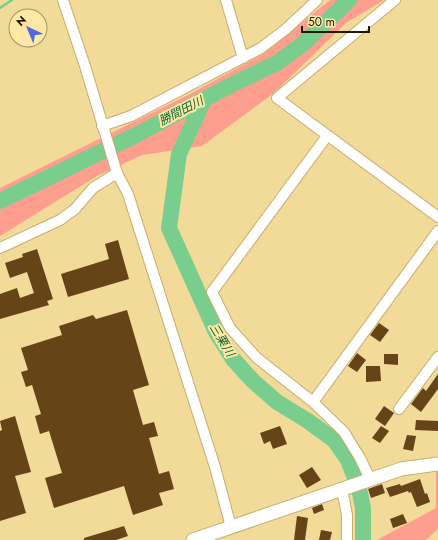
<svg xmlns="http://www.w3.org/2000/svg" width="438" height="540" font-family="Jost,'Noto Sans JP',sans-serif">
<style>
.green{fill:#fe9e8e}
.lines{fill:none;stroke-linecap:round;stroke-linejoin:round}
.stream{stroke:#79ce8d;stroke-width:2.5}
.river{stroke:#79ce8d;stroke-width:16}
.building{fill:#654418}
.minor-casing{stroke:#c5ae6f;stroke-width:12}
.tertiary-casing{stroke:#c5ae6f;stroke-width:15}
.minor{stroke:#fff;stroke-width:10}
.tertiary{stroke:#fff;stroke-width:13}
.labels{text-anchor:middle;stroke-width:4;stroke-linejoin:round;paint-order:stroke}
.water-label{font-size:12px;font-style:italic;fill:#056a30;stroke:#ffe7a6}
</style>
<rect width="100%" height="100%" fill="#f2da99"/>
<g class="green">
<path d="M330,0H384L346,23L274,93L202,146L142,155L97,176L0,236V188L190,94L263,54Z"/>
<path d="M436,468L438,469V529L426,540H377L436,508Z"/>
</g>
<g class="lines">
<path class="stream" d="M0,8L12,0"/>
<g class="river">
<path d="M204,100L179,154L169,228L216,332L233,359L253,381L277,402L308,421L334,440L348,460L359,488L363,508V540"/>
<path d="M0,201L134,136L235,83L277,63L304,43L349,0"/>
</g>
</g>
<g class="building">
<path d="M118,240L129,279L68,297L61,274L109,259L105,244Z"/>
<path d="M37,249L53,299L47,301L49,305L0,319V294L17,288L20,298L34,293L27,272L10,278L5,263L23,257L22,254Z"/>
<path d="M127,310L149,385L133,390L143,425L154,422L158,436L149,438L159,474L169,471L174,489L159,493L163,505L133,515L124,486L54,508L45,478L62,473L49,431L40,434L35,416L41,414L32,385L26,387L21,372L28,370L21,348L62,335L59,326L93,315L96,319Z"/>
<path d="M379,323L389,330L380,342L370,335Z"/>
<path d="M357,353L366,360L357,372L348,366Z"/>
<path d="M384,354H398V365L384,364Z"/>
<path d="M366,366H380L381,381L366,382Z"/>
<path d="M438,374V389L421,412L411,404L423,388L426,391Z"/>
<path d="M384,406L394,413L385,426L375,419Z"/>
<path d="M15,416L31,472L15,476L26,513L0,521V431L2,430L0,421Z"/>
<path d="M416,420L438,421V431L415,430Z"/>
<path d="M280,426L287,444L273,449L270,441L264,444L260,433Z"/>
<path d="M381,426L389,431L380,443L372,438Z"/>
<path d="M407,435L416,436L413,451L403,449Z"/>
<path d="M312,467L321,480L307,488L299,475Z"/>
<path d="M420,479L425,494L427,493L430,502L417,507L411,492L409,493L408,491L390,497L386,488L400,484L401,486Z"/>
<path d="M382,484L385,493L371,498L368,489Z"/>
<path d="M322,504L324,510L314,514L312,508Z"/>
<path d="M403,514L407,523L393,528L390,519Z"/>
<path d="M297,516L308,518L305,540H294Z"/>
<path d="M124,526L128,536L116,540H84V538Z"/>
<path d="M321,530L332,532L330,540H319Z"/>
</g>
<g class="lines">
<defs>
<g id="minor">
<path d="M63,0L85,66L117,173L128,194L215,467L231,527"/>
<path d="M226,0L243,58"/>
<path d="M395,0L277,98L438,217"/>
<path d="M102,126L131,116L261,48L286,29L317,0"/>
<path d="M327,136L212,292L230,328L257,358L313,402L344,432L360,458L370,479"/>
<path d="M0,248L60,220L75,209L93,188L117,173"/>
<path d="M313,402L438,231"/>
<path d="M399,409L438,357"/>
<path d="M342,489L347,515V540"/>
</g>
<path id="tertiary" d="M193,540L401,469L438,464"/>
</defs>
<use href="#minor" class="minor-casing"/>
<use href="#tertiary" class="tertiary-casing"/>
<use href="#minor" class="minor"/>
<use href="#tertiary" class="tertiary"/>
</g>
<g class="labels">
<g class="water-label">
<text transform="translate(181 111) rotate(-27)" y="4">勝間田川</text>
<text transform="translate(222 340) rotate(59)" y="4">三栗川</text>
</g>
</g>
<g transform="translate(28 28) rotate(316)"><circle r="19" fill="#ffe7a6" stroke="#a69464"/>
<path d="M0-3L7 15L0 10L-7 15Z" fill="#5069de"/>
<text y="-6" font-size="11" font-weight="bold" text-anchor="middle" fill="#201700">N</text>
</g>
<path d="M302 26v6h67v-6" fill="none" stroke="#201700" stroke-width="2"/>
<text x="308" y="26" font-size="12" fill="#201700" stroke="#ffe7a6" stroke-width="3" paint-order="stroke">50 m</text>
</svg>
